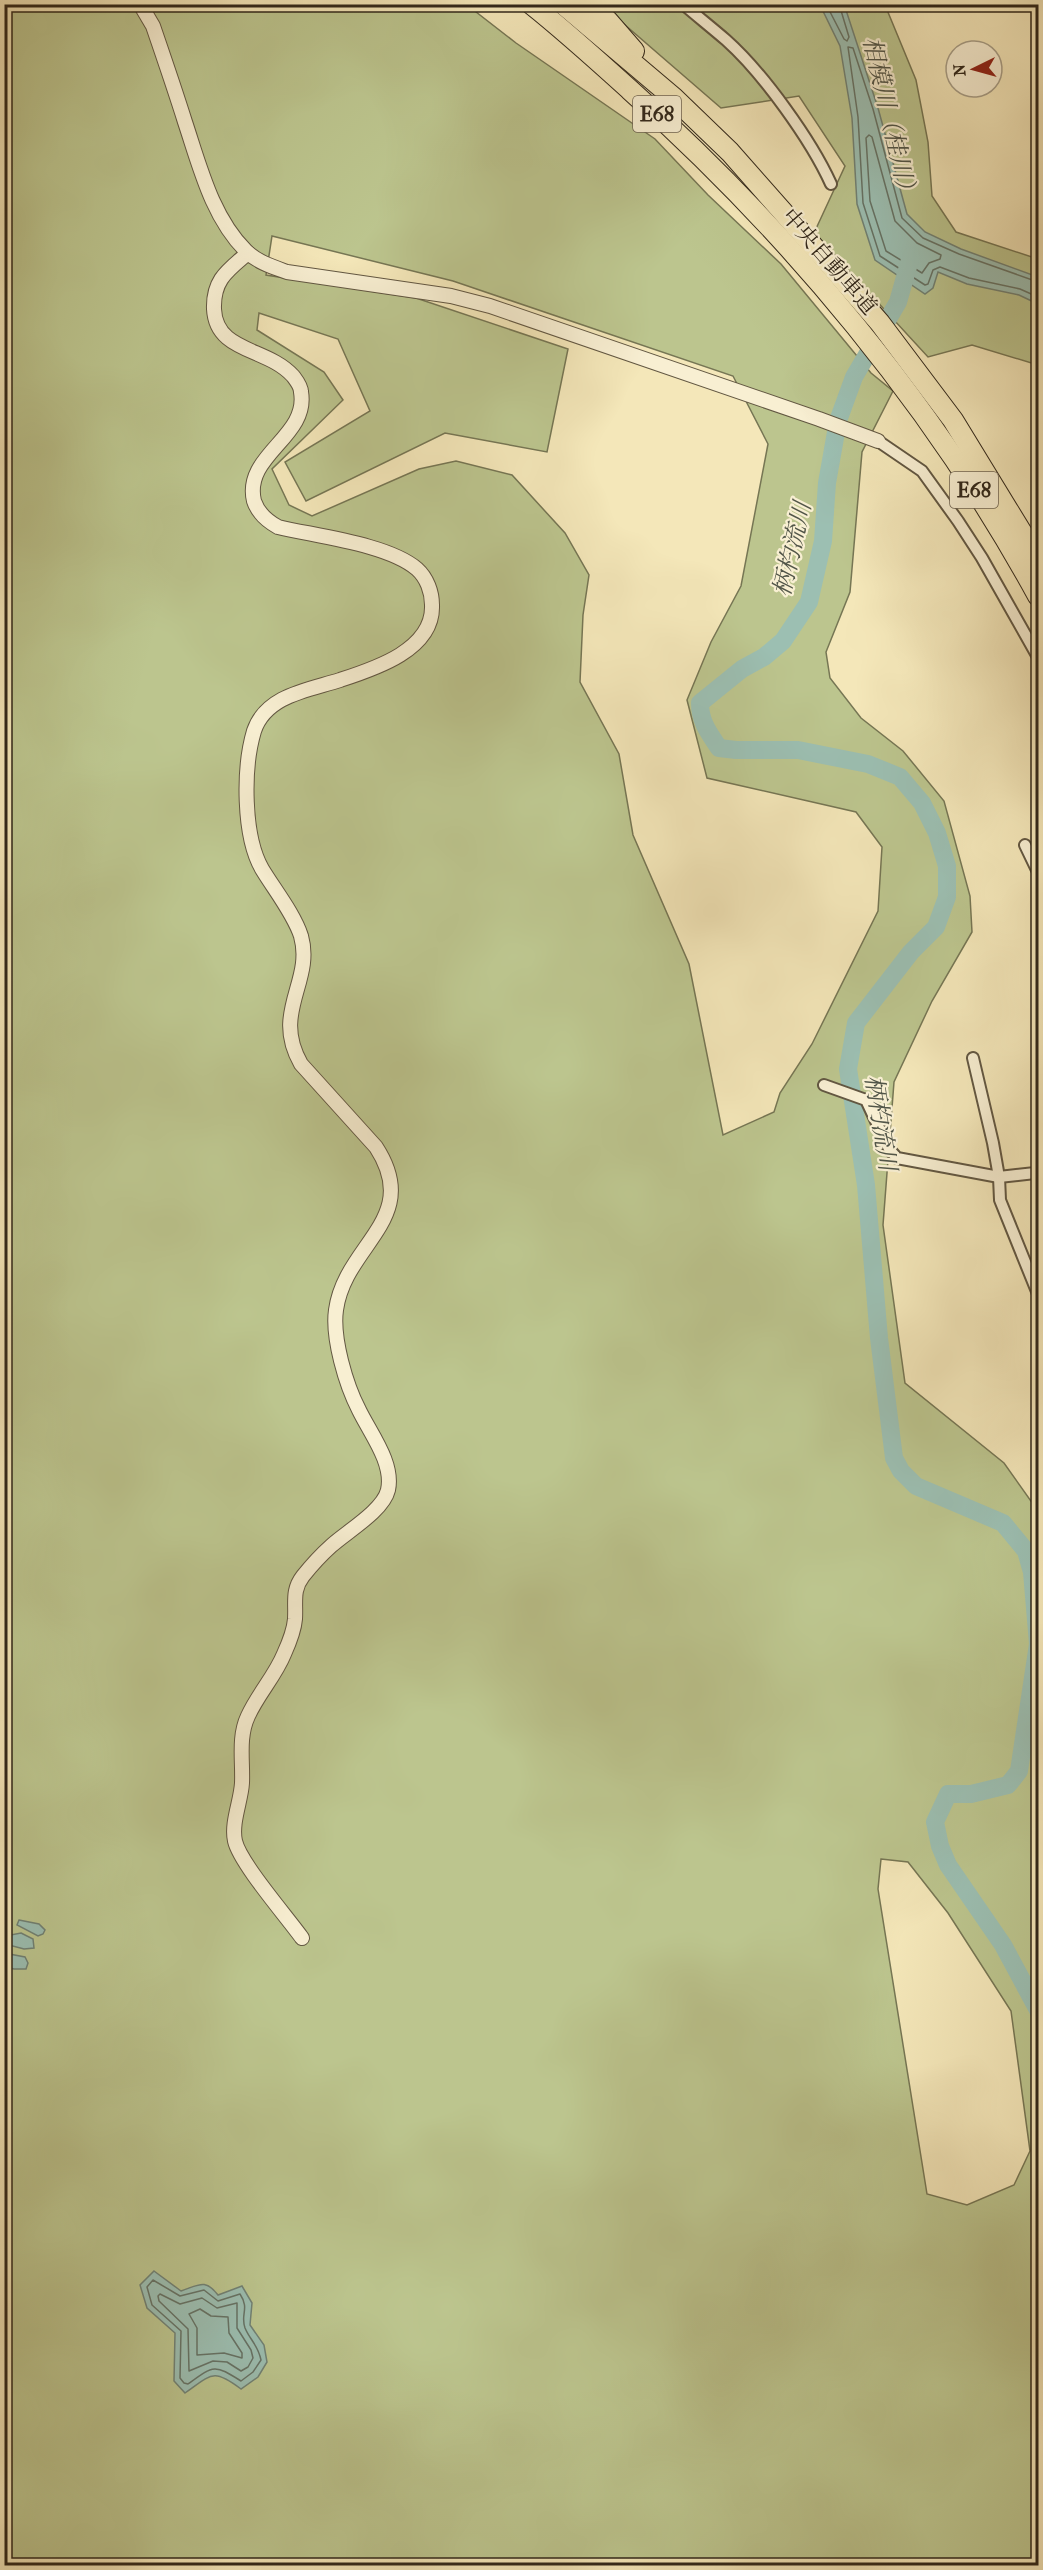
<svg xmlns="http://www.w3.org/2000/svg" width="1043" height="2570" font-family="'IM FELL French Canon','Noto Serif JP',serif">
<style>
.green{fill:#bcc58e;stroke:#767654;stroke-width:1.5;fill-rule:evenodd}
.water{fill:#9cbfb2;stroke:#718275;stroke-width:1.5}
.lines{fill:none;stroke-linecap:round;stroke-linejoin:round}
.shore{stroke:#667366;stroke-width:1.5}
.stream{stroke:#718275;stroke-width:3}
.river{stroke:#9cbfb2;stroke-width:18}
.minor-casing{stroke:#625742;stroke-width:14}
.tertiary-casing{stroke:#625742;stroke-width:16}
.motorway-casing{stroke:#31271a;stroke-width:22}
.minor{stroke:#f8efd2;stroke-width:10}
.tertiary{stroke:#f8efd2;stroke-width:14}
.motorway{stroke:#f4e7b9;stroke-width:20}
.labels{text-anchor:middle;stroke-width:4.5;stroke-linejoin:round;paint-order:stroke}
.shield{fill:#f8efd2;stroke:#6d6351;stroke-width:1.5}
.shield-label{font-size:21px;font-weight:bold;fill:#31271a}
.street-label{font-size:22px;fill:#31271a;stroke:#f8efd2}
.water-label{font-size:24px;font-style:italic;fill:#515548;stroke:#f8efd2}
</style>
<rect width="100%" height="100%" fill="#f4e7b9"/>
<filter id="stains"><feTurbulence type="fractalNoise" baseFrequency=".00333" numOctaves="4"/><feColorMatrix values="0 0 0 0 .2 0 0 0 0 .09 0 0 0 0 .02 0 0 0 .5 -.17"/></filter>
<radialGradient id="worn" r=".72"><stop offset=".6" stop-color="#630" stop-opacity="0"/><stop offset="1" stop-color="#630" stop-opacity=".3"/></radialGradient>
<g class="green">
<path d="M5,5H467L516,43L655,139L708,195L781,264L871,373L893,391L862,452L850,592L826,652L830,678L861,718L903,751L944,801L970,896L972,932L932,1001L894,1082L883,1225L905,1383L1004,1463L1038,1511V1857L1037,1869L1038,1891V2565L5,2566ZM272,236L453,281L733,376L768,444L741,586L711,642L687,700L707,778L856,812L882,847L878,911L812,1044L780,1093L774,1112L723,1135L689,964L633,835L619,754L580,682L583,615L589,575L565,533L512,475L456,461L419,469L312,516L289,505L272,469L343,400L324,372L257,330L259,313L338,339L370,411L285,462L306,501L445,433L547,452L568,349L416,298L266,275ZM881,1859L908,1862L948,1913L1011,2011L1030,2151L1014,2185L967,2205L927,2194L878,1889Z"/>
<path d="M602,5H885L916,80L928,142L932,196L956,232L1038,259V365L972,345L928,357L814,233L845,166L799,96L721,108Z"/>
</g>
<g class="water">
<path d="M820,5H844L845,7L878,108L907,214L925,232L961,249L1038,277V304L1019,295L967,284L938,272L933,288L925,294L875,260L857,204L852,118L840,46Z"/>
<path d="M19,1920L39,1924L45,1930L43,1934L38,1936L17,1925Z"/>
<path d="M21,1933L33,1939L34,1948L24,1949L5,1944V1936Z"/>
<path d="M4,1953L25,1957L28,1963L26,1969H14L5,1967Z"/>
<path d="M154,2271L181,2291C199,2285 205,2278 218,2295L242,2286L252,2303L250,2325L264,2345L267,2362L258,2377L241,2389C213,2368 212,2374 185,2393L174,2381L175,2333L147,2308L140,2285Z"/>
</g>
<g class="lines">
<g class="shore">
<path d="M826,4L844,39L847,41L849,37L839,4"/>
<path d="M869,135L872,137L895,221L917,243L941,255L940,259L929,263L922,273L886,251L870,201L866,138Z"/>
<path d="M1038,282L959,254L923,238L902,218L873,109L853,48L848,47L858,117L863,203L880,256L925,285L928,284L933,270L940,267L969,278L1020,289L1038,297"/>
<path d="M153,2280L180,2296L204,2290L218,2301L240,2294C250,2309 240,2314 245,2328C250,2340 258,2345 261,2360L253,2372L241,2381C214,2364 214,2365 188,2384L184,2383L180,2378L181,2331L152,2305L147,2287Z"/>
<path d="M160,2294L180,2304L202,2298L217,2308L237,2303V2328L251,2350L253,2358L248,2367L241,2371L227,2362L213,2361L189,2371L188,2329L159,2301L158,2296Z"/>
<path d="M200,2309L211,2316L228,2317L229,2333L242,2353V2358L224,2353L197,2355V2328L189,2314Z"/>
</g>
<path class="stream" d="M1032,1996L1038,1991"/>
<path class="river" d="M911,256L898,302L854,377L838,421L827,483L823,541L809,602L783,641L764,657L742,669L700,703C700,722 709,733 719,748L736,750H798L868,764L900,777L922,803L937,833L947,866V897L936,927L911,952L856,1023L848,1069L866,1185L879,1338L894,1458L901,1471L916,1486L1003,1523L1026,1551L1032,1572L1038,1644L1019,1771L1008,1785L971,1794H948L935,1822L940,1846L948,1865L1003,1945L1038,2010"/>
<defs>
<g id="minor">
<path d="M683,4C697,16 712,28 726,40C763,73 811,140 831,184"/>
<path d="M878,441L922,471L958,521L982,558L1038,657"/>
<path d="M1025,845L1038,872"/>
<path d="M973,1058L993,1143L999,1177L1000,1200L1038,1294"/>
<path d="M824,1085L866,1100L889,1149L897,1158L999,1177L1035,1173L1038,1170"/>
</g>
<g id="tertiary">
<path d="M140,4L153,26C164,58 175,90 185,122C200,167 212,217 246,251C257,262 273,267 287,272L451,296L490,306L819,419L878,441"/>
<path d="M248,253C227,271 213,280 214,309C216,353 267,347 293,376C296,380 301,386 301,392C309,437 243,455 254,501C258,513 267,521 278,527C315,536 388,544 417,569C427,578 432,592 432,605C434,650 374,669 340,680C309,690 266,695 254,731C243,768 243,836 262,869C274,889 294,914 301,936C314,982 271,1012 301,1064L376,1147C423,1219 345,1244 336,1310C332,1338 346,1385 359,1410C370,1433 394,1463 388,1490C383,1511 346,1532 331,1546C321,1555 311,1566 303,1576C292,1590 296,1602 295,1619C294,1631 289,1643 284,1654C275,1676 258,1694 248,1716C238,1737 243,1761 242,1783C241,1801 231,1823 235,1841C240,1863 287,1917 302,1938"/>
</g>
<g id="motorway">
<path d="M531,4C565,31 598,61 630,90C791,234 935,407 1038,596"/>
<path d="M563,4L674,98L730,152L835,271L880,323L953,420L1038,559"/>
<path d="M591,4L608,21L634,51"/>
</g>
</defs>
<use href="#minor" class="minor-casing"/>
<use href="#tertiary" class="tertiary-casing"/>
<use href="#motorway" class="motorway-casing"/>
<use href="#minor" class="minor"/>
<use href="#tertiary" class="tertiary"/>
<use href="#motorway" class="motorway"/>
</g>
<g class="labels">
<g class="shield">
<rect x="633" y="96" width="48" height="36" rx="4.5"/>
<rect x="950" y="472" width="48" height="36" rx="4.5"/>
</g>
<g class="shield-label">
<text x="657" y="121">E68</text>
<text x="974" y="497">E68</text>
</g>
<g class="street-label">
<text transform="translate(830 261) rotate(49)" y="8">中央自動車道</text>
</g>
<g class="water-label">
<text transform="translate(890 119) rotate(77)" y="8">相模川（桂川）</text>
<text transform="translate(792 549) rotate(-77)" y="8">柄杓流川</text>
<text transform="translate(881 1123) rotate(81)" y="8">柄杓流川</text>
</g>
</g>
<rect width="1043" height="2570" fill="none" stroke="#f4e7b9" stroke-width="24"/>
<rect x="6" y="6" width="1031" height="2558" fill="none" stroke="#31271a" stroke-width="3"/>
<rect x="12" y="12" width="1019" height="2546" fill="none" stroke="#31271a" stroke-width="1.5"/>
<g transform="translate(974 69) rotate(265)"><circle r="28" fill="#f8efd2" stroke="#a89f88" stroke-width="1.5"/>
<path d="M0-4.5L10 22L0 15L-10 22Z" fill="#8f2418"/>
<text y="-9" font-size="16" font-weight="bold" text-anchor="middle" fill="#31271a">N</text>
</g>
<rect width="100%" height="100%" filter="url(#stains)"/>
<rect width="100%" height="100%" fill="url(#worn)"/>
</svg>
